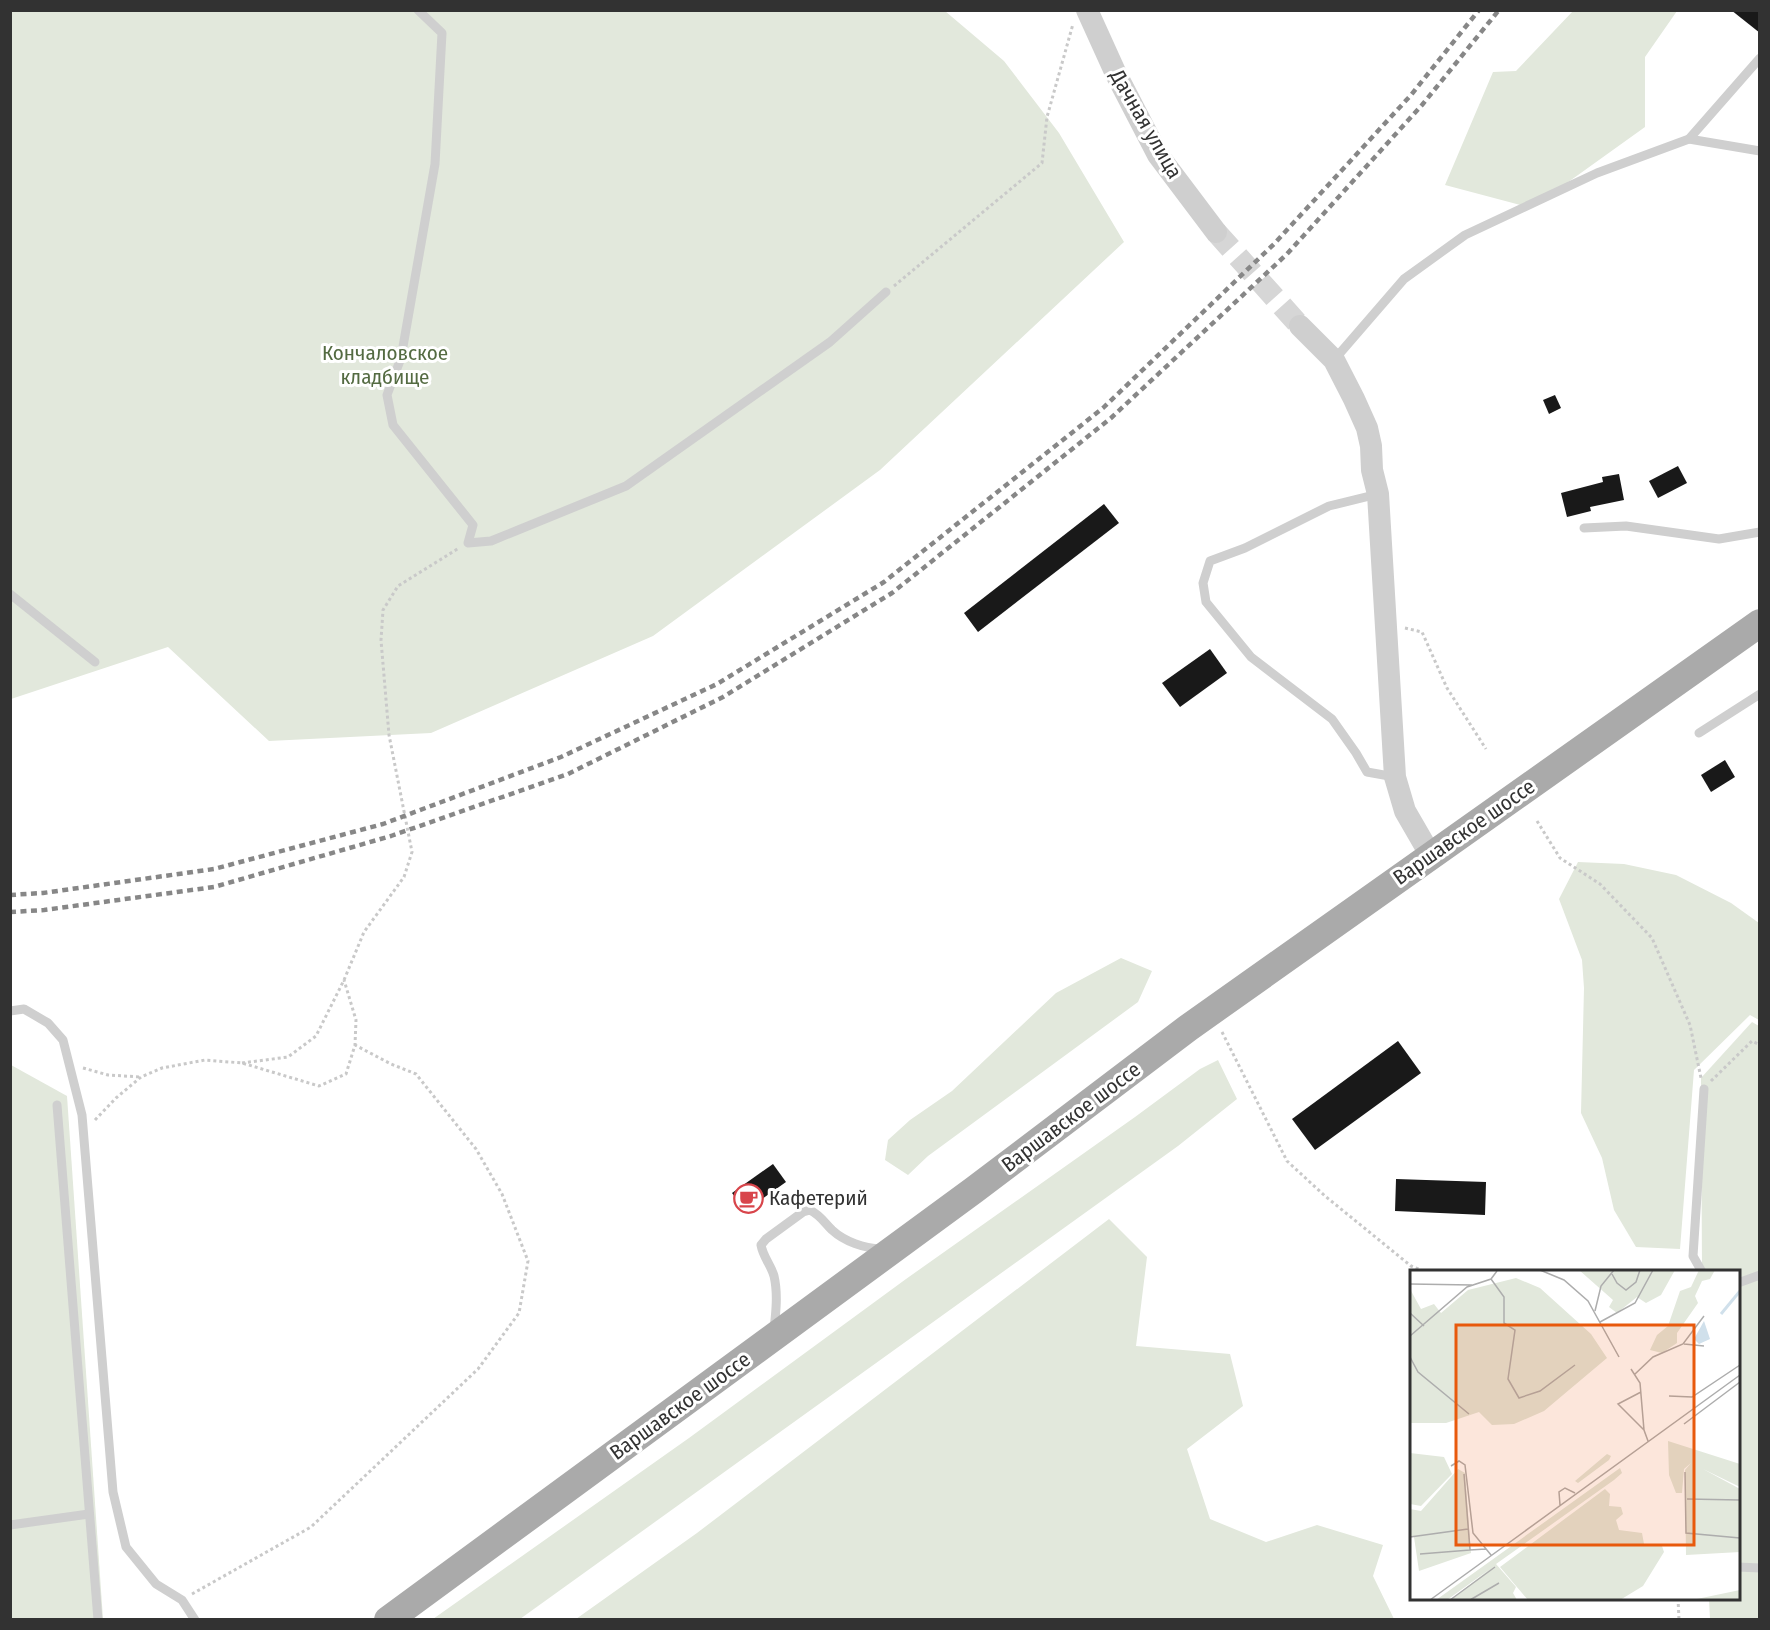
<svg xmlns="http://www.w3.org/2000/svg" width="1770" height="1630" font-family="'Fira Sans Condensed',sans-serif">
<style>
.green{fill:#e2e8dc}
.building{fill:#191919}
.lines{fill:none;stroke-linecap:round;stroke-linejoin:round}
.tertiary-tunnel{stroke:#d6d6d6;stroke-width:22;stroke-dasharray:22 11;stroke-linecap:butt}
.path{stroke:#c9c9c9;stroke-width:3;stroke-dasharray:3 3;stroke-linecap:butt}
.service{stroke:#cfcfcf;stroke-width:9}
.tertiary{stroke:#cfcfcf;stroke-width:22}
.primary{stroke:#aaa;stroke-width:28}
.rail{stroke:#878787;stroke-width:4.5;stroke-dasharray:6 4.5;stroke-linecap:butt}
.labels{text-anchor:middle;stroke-width:6;stroke-linejoin:round;paint-order:stroke}
.street-label{font-size:21px;fill:#323232;stroke:#fff}
.park-label{font-size:21px;fill:#546b42;stroke:#fff}
.poi-label{font-size:21px;fill:#323232;stroke:#fff;text-anchor:start}
.inset-river{fill:none;stroke:#d0e0eb;stroke-width:3}
.inset-road{fill:none;stroke:#adadad;stroke-width:1.5}
.view{fill:#e8590c;fill-opacity:0.15;stroke:#e8590c;stroke-width:3}
.inset-edge{fill:none;stroke:#323232;stroke-width:3}
</style>
<rect width="100%" height="100%" fill="#fff"/>
<g class="green">
<path d="M10,11H945L1004,61L1059,133L1124,242L880,470L653,636L431,733L269,741L168,647L11,699Z"/>
<path d="M1573,11H1677L1645,57V127L1532,208L1445,185L1493,72L1516,71Z"/>
<path d="M1578,862L1624,864L1676,875L1731,903L1759,923V1020L1750,1015L1694,1070L1680,1249L1636,1247L1614,1210L1602,1158L1581,1113L1584,988L1582,960L1559,899Z"/>
<path d="M1121,958L1152,971L1138,1002L928,1156L908,1175L885,1160L888,1140L910,1120L952,1091L1056,993Z"/>
<path d="M1752,1022L1759,1026V1619H1710L1709,1599L1738,1598V1272L1702,1271L1701,1078Z"/>
<path d="M1218,1060L1237,1099L1178,1146L520,1619H433L689,1438L906,1279L1135,1117L1200,1069Z"/>
<path d="M11,1065L67,1096L103,1619L11,1620Z"/>
<path d="M1109,1219L1147,1257L1136,1346L1230,1354L1243,1406L1187,1449L1210,1519L1266,1542L1317,1525L1383,1545L1373,1576L1394,1619H576L697,1533Z"/>
</g>
<g class="building">
<path d="M1731,10H1760V33Z"/>
<path d="M1555,395L1561,408L1549,414L1543,400Z"/>
<path d="M1678,466L1687,483L1658,498L1649,481Z"/>
<path d="M1619,474L1624,500L1590,507L1591,511L1567,517L1561,493L1603,482L1602,477Z"/>
<path d="M1104,504L1119,523L978,632L964,613Z"/>
<path d="M1210,649L1227,673L1180,707L1162,683Z"/>
<path d="M1725,760L1735,777L1711,792L1701,775Z"/>
<path d="M1398,1041L1421,1073L1315,1150L1292,1119Z"/>
<path d="M773,1164L786,1182L745,1211L732,1193Z"/>
<path d="M1396,1179L1486,1182L1485,1215L1395,1211Z"/>
</g>
<g class="lines">
<path class="tertiary-tunnel" d="M1216,232L1300,326"/>
<g class="path">
<path d="M894,286L1042,163L1047,117L1073,24"/>
<path d="M1405,628L1422,632L1447,688L1486,749"/>
<path d="M1537,821L1560,858L1600,884L1652,938L1690,1025L1701,1078"/>
<path d="M1222,1032L1287,1161L1325,1196L1411,1266L1426,1272"/>
<path d="M242,1063L288,1057L316,1036L344,980L364,932L404,877L412,852L389,735L381,640L383,610L398,586L459,548"/>
<path d="M83,1068L108,1075L141,1077"/>
<path d="M1711,1081L1752,1041L1760,1045"/>
<path d="M95,1120L116,1098L141,1077L162,1068L205,1060L242,1063L319,1086L346,1074L355,1045L356,1020L344,980"/>
<path d="M192,1594L311,1527L478,1369L519,1313L528,1261L502,1194L476,1149L416,1074L391,1064L355,1045"/>
<path d="M1678,1598L1679,1620"/>
</g>
<g class="service">
<path d="M418,10L442,33L435,164L401,358L387,395L393,425L473,525L468,543L491,541L626,486L830,342L886,292"/>
<path d="M1689,139L1760,151"/>
<path d="M1334,360L1404,279L1465,235L1597,173L1689,139L1760,58"/>
<path d="M1378,494L1329,506L1245,548L1210,561L1203,583L1206,602L1251,657L1332,719L1356,753L1367,772L1395,777"/>
<path d="M1584,528L1626,526L1719,539L1760,532"/>
<path d="M10,594L95,662"/>
<path d="M1699,733L1760,694"/>
<path d="M10,1011L24,1009L48,1023L63,1040L82,1115L113,1492L126,1547L156,1584L182,1600L195,1620"/>
<path d="M57,1105L98,1620"/>
<path d="M1702,1272L1693,1256L1704,1089"/>
<path d="M1738,1283L1760,1275"/>
<path d="M774,1329C776,1312 778,1293 774,1276C771,1265 763,1257 761,1245L766,1239L803,1212L810,1210C820,1215 824,1222 832,1230C845,1242 864,1248 881,1249"/>
<path d="M10,1525L89,1514"/>
<path d="M1738,1567L1760,1568"/>
</g>
<g class="tertiary">
<path d="M1087,10L1116,74L1158,155L1216,232"/>
<path d="M1300,326L1334,360L1354,399L1367,428L1371,446L1372,470L1378,494L1395,777L1405,811L1431,856"/>
</g>
<path class="primary" d="M388,1620L974,1190L1188,1028L1760,623"/>
<g class="rail">
<path d="M10,895L43,893L214,869L383,824L561,757L717,684L884,582L1103,408L1274,244L1411,95L1479,10"/>
<path d="M10,912L44,910L214,887L391,836L568,774L723,697L892,593L1111,418L1287,254L1422,105L1499,10"/>
</g>
</g>
<defs>
<symbol id="cafe-ring" viewBox="-11 -11 22 22"><circle r="9.5" fill="#fff" stroke="#d8454b" stroke-width="1.5"/><path d="M-5.5-4.5H6V0H3Q3 3.5 0 3.5H-2.5Q-5.5 3.5-5.5 0ZM3-3.2v2h1.7v-2ZM-6 4.5H4V6H-6Z" fill="#d8454b"/></symbol>
</defs>
<g fill-rule="evenodd">
<use href="#cafe-ring" x="732" y="1182" width="33" height="33"/>
</g>
<g class="labels">
<g class="street-label">
<text transform="translate(1146 124) rotate(60)" y="7">Дачная улица</text>
<text transform="translate(1464 832) rotate(-35)" y="7">Варшавское шоссе</text>
<text transform="translate(1071 1117) rotate(-37)" y="7">Варшавское шоссе</text>
<text transform="translate(680 1406) rotate(-36)" y="7">Варшавское шоссе</text>
</g>
<g class="park-label">
<text x="385" y="360">Кончаловское<tspan x="385" dy="24">кладбище</tspan></text>
</g>
<g class="poi-label">
<text x="769" y="1205">Кафетерий</text>
</g>
</g>
<g transform="translate(1410 1270)">
<rect width="330" height="330" fill="#fff"/>
<path d="M169,0H265L251,25L236,33L227,27L207,43L199,37L203,30ZM289,0H305L300,9L292,11L285,26L288,33L267,63V73L252,83L240,80L247,65L258,56L270,21L281,17ZM106,8L130,18L181,64L197,88L134,141L104,154L82,155L69,142L36,153H0V19L11,39L24,34L31,43L58,20ZM258,171L330,194V217L293,199L330,219V282L276,285L275,200L281,193L274,199L272,223H266L259,205ZM0,183L34,187L42,204L11,236L0,234ZM197,184L201,186L199,190L168,213L165,211ZM210,198L212,203L204,210L86,294L106,317L103,323L107,330H40L80,299L37,330H26ZM48,199L55,203L61,283L9,301L4,267L0,266V239L11,241ZM195,219L200,224L199,236L211,237L213,244L206,250L209,260L232,263L234,274L252,276L254,282L233,316L210,330H118L90,297ZM330,320V330H281H282Z" fill="#e2e8dc"/>
<path d="M294,51L300,69L289,74L284,69Z" fill="#d0e0eb"/>
<path class="inset-river" d="M311,44L330,21"/>
<path class="inset-road" d="M130,0L154,10L178,31L209,87M202,4L207,13L216,20L226,12L230,0M81,9L94,27V53L105,60L98,109L109,128L130,121L165,95M0,14L62,15M185,41L191,16L204,0M0,43L14,56M190,52L225,33L243,0M0,66L57,17L81,9L87,1M274,74L294,76M0,87L8,102L59,144M221,99L230,113L234,160L238,171M225,104L243,87L273,74L294,46M231,122L208,134L234,160M259,126L282,127L330,95M274,154L330,112M41,196L49,191L55,195L63,263L81,285M275,202L276,263L330,268M54,204L60,280L76,279M277,229L330,230M150,235L149,222L155,218L165,223M0,267L58,259M10,284L60,280M20,330L330,105M40,330L85,297M60,330L89,313"/>
<path class="view" d="M46,55H284V275H46Z"/>
<rect width="330" height="330" class="inset-edge"/>
</g>
<rect width="1770" height="1630" fill="none" stroke="#323232" stroke-width="24"/>
</svg>
